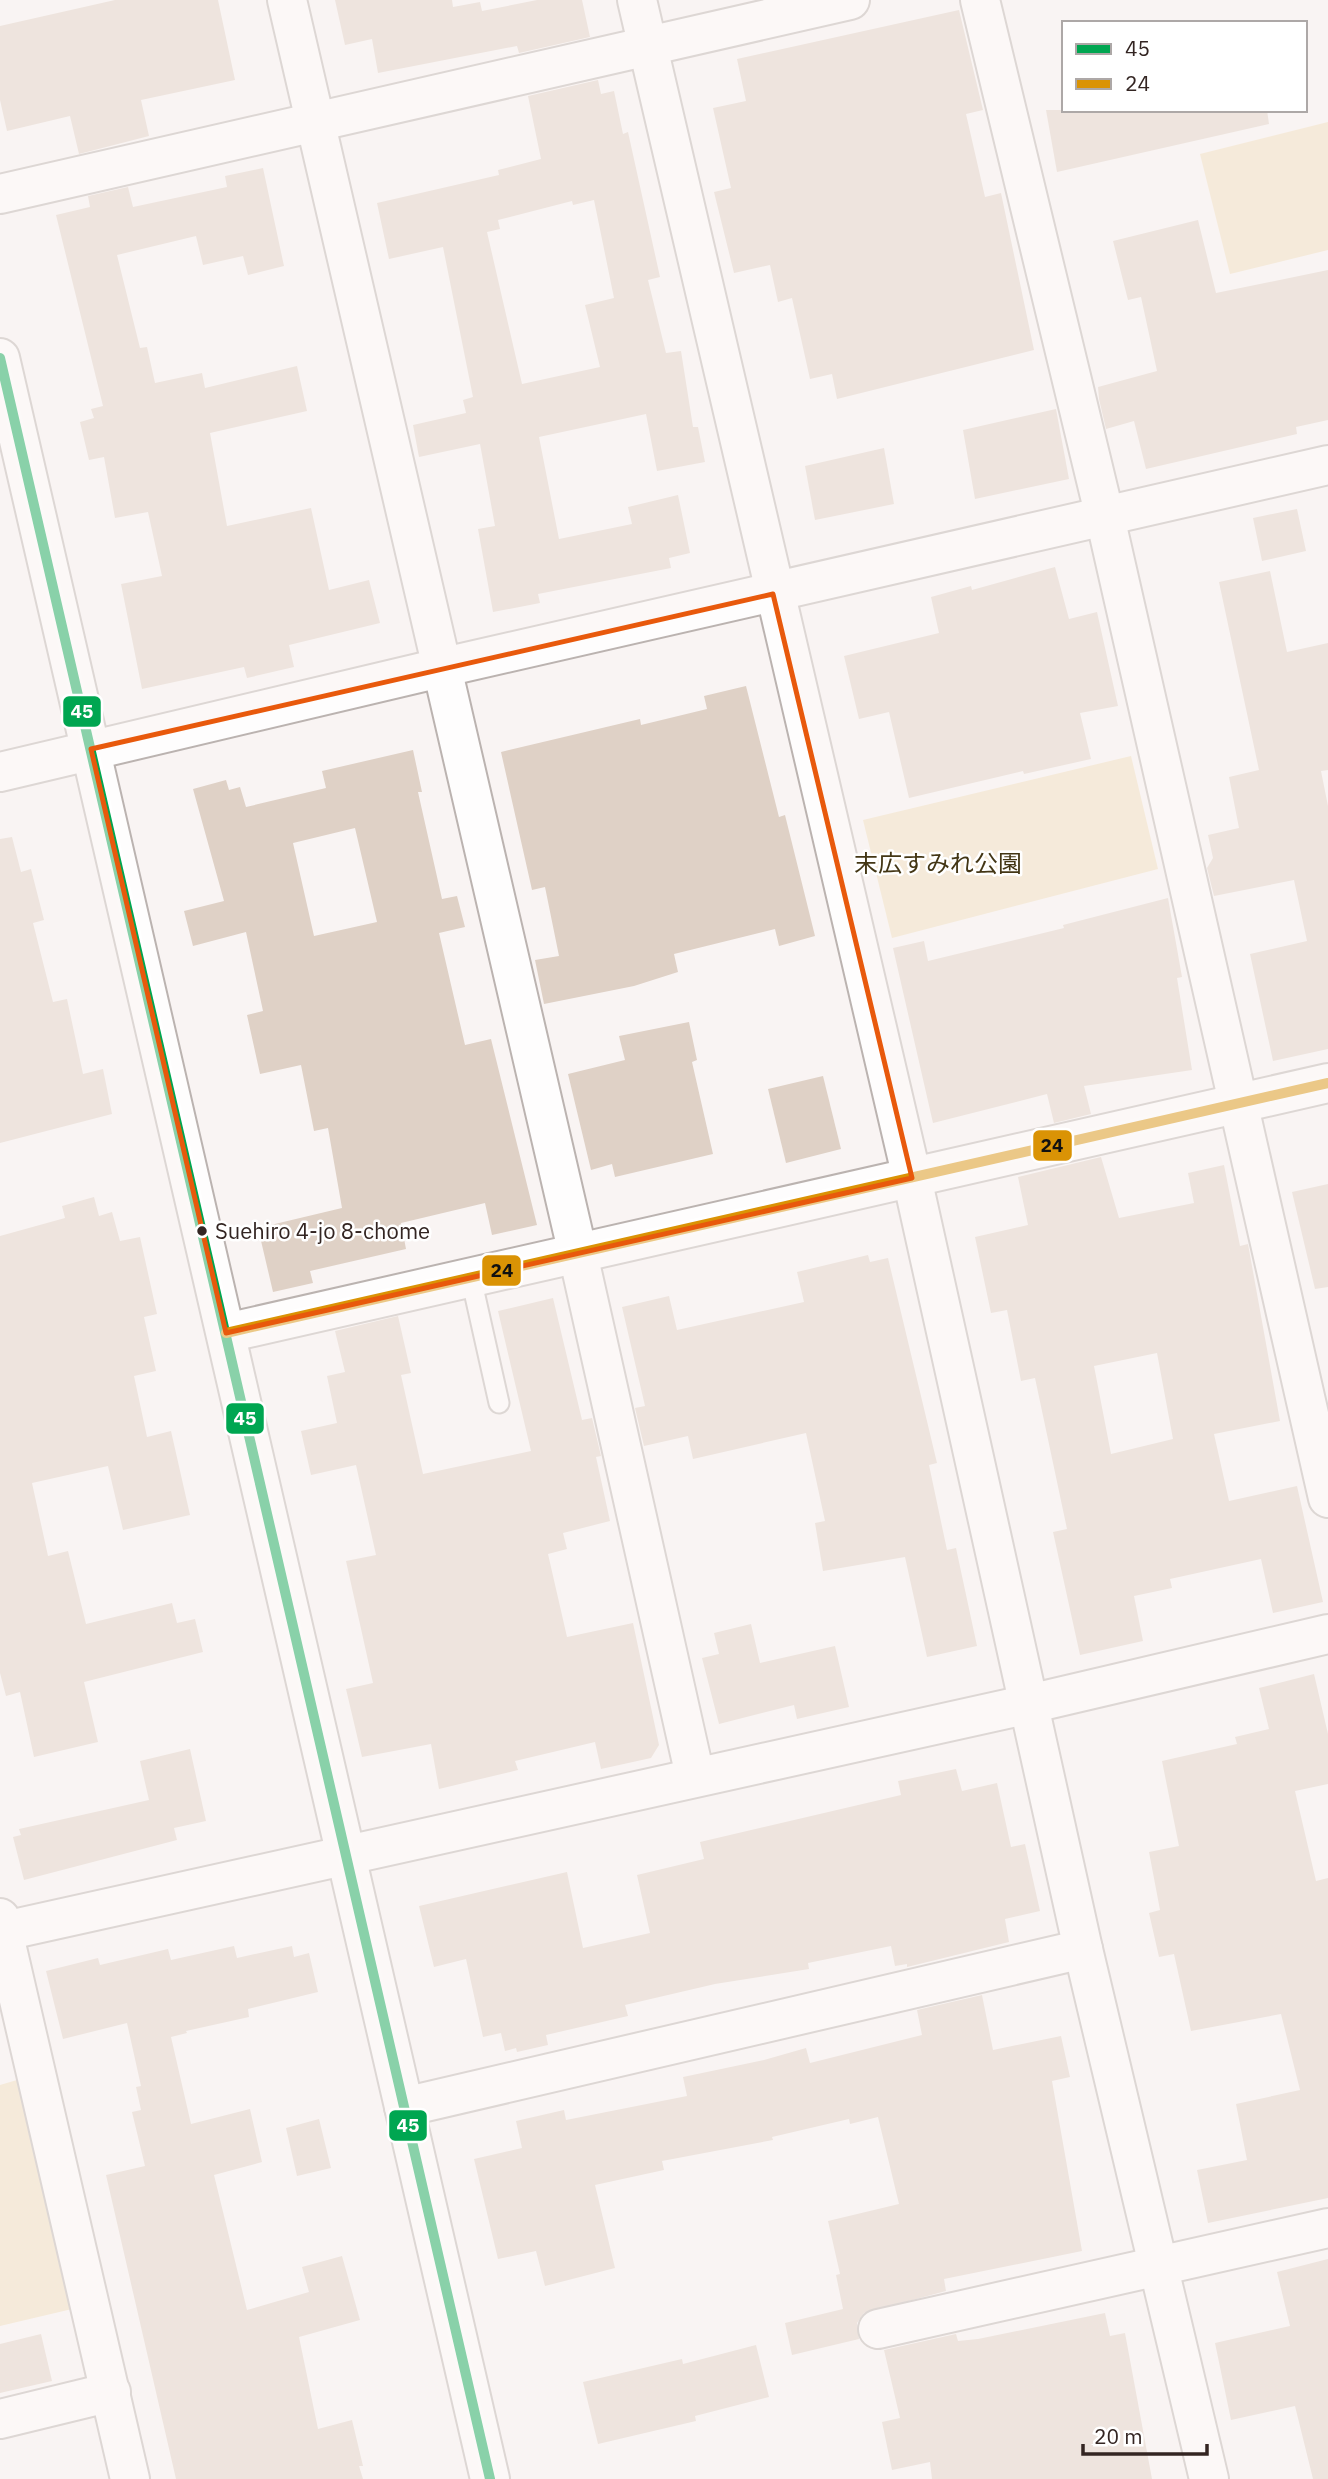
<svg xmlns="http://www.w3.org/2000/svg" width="1328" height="2479" font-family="'IBM Plex Sans','Noto Sans JP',sans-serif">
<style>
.green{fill:#efdebc}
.building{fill:#dfd1c6;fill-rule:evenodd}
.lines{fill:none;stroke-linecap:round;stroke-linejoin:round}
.service-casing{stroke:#bbb3b0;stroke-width:23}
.minor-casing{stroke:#bbb3b0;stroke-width:42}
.tertiary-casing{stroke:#bbb3b0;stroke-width:42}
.service{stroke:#fefdfd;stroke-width:19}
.minor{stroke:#fefdfd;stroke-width:38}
.tertiary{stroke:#fefdfd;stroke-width:38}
.bus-1-casing{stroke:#fff;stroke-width:16}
.bus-2-casing{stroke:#fff;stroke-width:16}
.bus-1{stroke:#00a651;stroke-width:10}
.bus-2{stroke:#da9305;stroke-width:10}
.marked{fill:none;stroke:#e8590c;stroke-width:5;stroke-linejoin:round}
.bus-dot{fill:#332522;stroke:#fff;stroke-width:2.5}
.labels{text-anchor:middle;stroke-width:5;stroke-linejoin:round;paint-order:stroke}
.bus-label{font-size:22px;fill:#332522;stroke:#fff;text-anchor:start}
.park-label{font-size:24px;fill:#433615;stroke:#fff}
.line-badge{stroke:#fff;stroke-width:2.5}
.badge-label{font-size:19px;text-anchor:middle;font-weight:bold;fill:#fff}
.pale-badge-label{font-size:19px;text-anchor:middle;font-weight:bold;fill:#111}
</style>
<rect width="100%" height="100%" fill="#f9f4f3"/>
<g class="green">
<path d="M1328,122V250L1230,274L1200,154Z"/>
<path d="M1131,756L1158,869L892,938L863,820Z"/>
<path d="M17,2080L72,2309L0,2326V2085Z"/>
</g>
<g class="building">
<path d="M115,0H218L235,80L141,100L149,136L79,154L70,116L7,131L0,100V26Z"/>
<path d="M335,0H452L453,7L480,2L482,11L537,0H582L590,37L519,53L517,46L378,73L372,39L345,45Z"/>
<path d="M959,10L983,110L966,114L985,197L1001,193L1034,350L837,399L832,374L810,379L792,298L778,302L770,265L734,273L714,192L731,188L713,108L746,101L737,59Z"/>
<path d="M598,80L601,94L614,91L623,134L628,132L660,277L648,280L666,353L681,351L693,427H698L705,462L657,471L646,414L539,437L559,539L632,524L628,507L678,495L690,553L669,558L671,568L538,594L540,603L493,612L478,529L495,526L480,444L419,457L413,425L466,413L463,400L473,397L443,247L389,259L377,203L499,175L498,170L541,159L528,96ZM594,200L614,298L585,305L600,367L522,384L487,232L500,229L498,220L572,201L573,205Z"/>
<path d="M1046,110H1267L1269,124L1057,172Z"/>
<path d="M263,168L284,266L248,275L243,256L203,265L196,236L117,255L140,348L147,347L155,383L202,373L205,388L297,366L307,411L210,433L227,526L311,508L329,590L369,580L380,623L289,645L294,667L247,678L244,667L142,689L121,584L162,576L148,512L115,518L104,457L89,460L80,422L94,418L91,409L103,406L56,215L90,207L88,196L128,187L133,207L227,187L225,176Z"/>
<path d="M1198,220L1216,293L1328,270V420L1296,427L1297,434L1146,469L1134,421L1106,429L1099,399L1098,387L1157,371L1141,297L1128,300L1113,241Z"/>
<path d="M1056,409L1069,479L975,499L963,430Z"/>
<path d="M884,448L894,504L815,520L805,466Z"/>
<path d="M1297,509L1306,551L1262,561L1253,518Z"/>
<path d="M1055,567L1069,619L1097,612L1118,706L1080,713L1091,759L1024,774L1023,771L909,798L889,712L859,719L844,656L939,633L931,597L971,586L972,590Z"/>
<path d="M1270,571L1287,652L1328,643V770L1321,771L1328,806V1049L1273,1061L1250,954L1307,941L1294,880L1214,896L1207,868L1213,858L1208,835L1239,828L1229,777L1259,770L1219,582Z"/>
<path d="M746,686L779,817L785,815L815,936L779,946L775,929L674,954L678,972L634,986L544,1004L535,960L559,956L545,887L532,890L501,752L640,719L641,725L707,709L704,696Z"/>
<path d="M413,750L422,792H418L442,899L457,896L465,927L439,933L465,1045L491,1039L537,1225L492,1235L485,1203L401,1223L406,1249L310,1271L313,1283L273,1292L258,1228L342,1208L328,1128L314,1131L301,1065L260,1074L247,1015L263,1011L246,932L193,946L184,911L224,901L193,789L226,780L229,790L240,787L246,807L326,788L322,771ZM355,828L377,922L314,936L293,843Z"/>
<path d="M12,837L21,872L31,869L44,920L33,923L53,1002L67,999L83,1074L103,1069L112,1114L0,1143V839Z"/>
<path d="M1168,898L1182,977L1177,978L1192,1070L1084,1086L1091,1114L1054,1123L1047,1094L933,1123L893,948L924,941L928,961L1064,928L1063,925Z"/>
<path d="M689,1022L697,1060L692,1062L713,1154L615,1177L612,1164L591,1170L568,1074L625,1060L619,1036Z"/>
<path d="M823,1076L841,1149L786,1163L768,1089Z"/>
<path d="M1101,1157L1119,1218L1194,1203L1188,1173L1224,1165L1240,1246L1248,1244L1280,1421L1214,1434L1229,1501L1297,1486L1323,1602L1273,1613L1261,1559L1170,1579L1172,1588L1134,1596L1143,1641L1080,1655L1053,1532L1067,1529L1035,1378L1021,1381L1007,1310L991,1313L975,1237L1028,1225L1018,1177ZM1157,1353L1173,1439L1111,1454L1094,1366Z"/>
<path d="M1328,1184V1287L1315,1289L1292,1192Z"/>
<path d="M94,1197L99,1216L112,1212L120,1241L140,1237L157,1314L144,1317L156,1371L134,1376L147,1437L171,1431L190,1515L123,1530L108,1466L32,1483L48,1556L68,1551L86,1624L172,1603L177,1623L195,1619L203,1652L84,1682L98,1742L34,1757L20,1692L6,1696L0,1673V1236L65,1218L62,1206Z"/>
<path d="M868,1255L870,1262L888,1258L937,1463L929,1465L947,1550L956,1548L977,1646L927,1657L905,1557L823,1571L815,1523L825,1521L806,1433L693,1459L688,1436L644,1446L635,1408L645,1406L622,1307L669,1296L677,1330L804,1302L797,1272Z"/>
<path d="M553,1298L582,1420L592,1418L601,1456L596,1457L610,1521L563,1533L567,1549L548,1554L567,1637L633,1623L659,1745L651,1758L601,1769L595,1742L515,1761L518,1770L439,1789L431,1744L362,1757L346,1689L373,1683L346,1561L376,1555L356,1465L311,1475L301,1431L337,1423L327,1376L345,1372L335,1331L398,1316L411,1373L401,1375L423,1474L531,1451L498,1311Z"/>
<path d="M751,1624L760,1663L835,1646L849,1707L797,1719L794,1705L719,1724L702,1658L719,1654L714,1633Z"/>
<path d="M1314,1674L1328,1734V1784L1295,1791L1316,1881L1328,1878V2198L1208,2223L1197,2170L1247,2160L1236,2104L1300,2090L1281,2014L1191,2031L1174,1954L1159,1957L1149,1913L1160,1910L1149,1852L1179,1846L1162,1761L1237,1744L1235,1737L1269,1729L1259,1688Z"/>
<path d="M190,1749L206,1821L174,1828L177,1840L24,1880L13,1837L21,1835L19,1829L149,1800L140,1761Z"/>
<path d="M956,1769L962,1791L997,1783L1011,1847L1025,1844L1040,1911L1005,1919L1009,1942L907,1967V1964L895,1966L891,1946L808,1963L809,1969L715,1984L625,2005L628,2016L546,2035L548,2045L517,2052L516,2048L505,2051L501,2033L483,2037L466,1959L434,1967L419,1906L567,1872L583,1948L650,1933L637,1875L704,1859L700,1842L901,1795L898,1781Z"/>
<path d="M234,1946L237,1958L292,1946L294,1957L309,1953L318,1992L248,2009L249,2017L186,2031L187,2033L171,2037L191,2124L250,2109L262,2162L214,2175L247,2310L309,2292L302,2267L342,2256L360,2320L299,2337L318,2429L352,2420L363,2466H359L363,2479H176L106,2175L145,2166L132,2112L141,2110L136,2087L141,2086L127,2023L63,2039L46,1971L98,1958L100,1965L168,1949L171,1960Z"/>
<path d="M982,1995L993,2050L1061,2036L1070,2077L1052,2081L1082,2251L944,2279L946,2291L864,2313L857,2323L859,2339L792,2355L785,2323L843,2309L836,2275L840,2274L828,2221L899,2204L878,2117L850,2124L849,2119L772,2137L773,2140L662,2161L664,2170L595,2185L615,2268L545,2286L536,2251L498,2259L474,2159L522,2148L516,2121L564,2110L566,2120L687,2096L683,2077L764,2060L806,2048L810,2063L922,2035L917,2010Z"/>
<path d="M319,2119L331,2168L297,2176L286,2128Z"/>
<path d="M1328,2259V2479H1313L1295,2406L1231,2420L1215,2343L1290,2326L1277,2272Z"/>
<path d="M1105,2313L1110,2336L1125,2333L1152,2479H932L930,2462L892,2470L882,2422L900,2418L884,2350L956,2334L958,2341L978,2339Z"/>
<path d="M41,2334L52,2381L0,2393V2344Z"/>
<path d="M756,2345L769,2397L695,2416L696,2421L598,2444L583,2382L682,2359L683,2364Z"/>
</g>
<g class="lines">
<defs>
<path id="service" d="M471,1278L499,1403"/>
<g id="minor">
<path d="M287,0L578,1254L695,1776"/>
<path d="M637,0L912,1178L1083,1949L1209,2479"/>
<path d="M980,0L1105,517L1328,1498"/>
<path d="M0,194L850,0"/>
<path d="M0,772L440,668L1328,465"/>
<path d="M226,1333L1328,1083"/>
<path d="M0,1918L130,2479"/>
<path d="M0,1932L1029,1704L1328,1634"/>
<path d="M404,2107L1083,1949"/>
<path d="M878,2329L1328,2228"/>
<path d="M0,2419L111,2392"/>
</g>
<path id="tertiary" d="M0,358L490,2479"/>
</defs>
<use href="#service" class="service-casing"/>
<use href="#minor" class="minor-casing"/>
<use href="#tertiary" class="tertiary-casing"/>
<use href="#service" class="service"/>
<use href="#minor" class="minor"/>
<use href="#tertiary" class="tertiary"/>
<defs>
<path id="bus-1" d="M0,358L490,2479"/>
<path id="bus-2" d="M226,1333L1328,1083"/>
</defs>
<use href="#bus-1" class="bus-1-casing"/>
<use href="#bus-2" class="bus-2-casing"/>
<use href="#bus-1" class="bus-1"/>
<use href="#bus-2" class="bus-2"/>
</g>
<path d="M0 0H1328V2479H0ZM773,594L912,1178L226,1333L91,749Z" fill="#f9f4f3" fill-opacity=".55" fill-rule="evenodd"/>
<path class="marked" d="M773,594L912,1178L226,1333L91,749Z"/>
<circle class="bus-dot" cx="202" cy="1231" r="6"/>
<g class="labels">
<g class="bus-label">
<text x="215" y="1239">Suehiro 4-jo 8-chome</text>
</g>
<g class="park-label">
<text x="938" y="872">末広すみれ公園</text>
</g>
</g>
<g class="line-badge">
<rect x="62" y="695" width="40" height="33" rx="7" fill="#00a651"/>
<rect x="1032" y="1129" width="41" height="33" rx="7" fill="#da9305"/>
<rect x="481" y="1254" width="41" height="33" rx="7" fill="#da9305"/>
<rect x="225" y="1402" width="40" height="33" rx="7" fill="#00a651"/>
<rect x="388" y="2109" width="40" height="33" rx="7" fill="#00a651"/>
</g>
<g class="badge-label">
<text x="82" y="718">45</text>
<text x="245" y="1425">45</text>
<text x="408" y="2132">45</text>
</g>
<g class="pale-badge-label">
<text x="1052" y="1152">24</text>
<text x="502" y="1277">24</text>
</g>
<rect x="1062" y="21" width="245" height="91" fill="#ffffff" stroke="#ada8a7" stroke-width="2"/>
<rect x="1076" y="44" width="35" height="10" fill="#00a651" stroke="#ada8a7" stroke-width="2"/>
<text x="1125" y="56" font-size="21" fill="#332522">45</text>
<rect x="1076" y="79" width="35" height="10" fill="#da9305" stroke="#ada8a7" stroke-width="2"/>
<text x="1125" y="91" font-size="21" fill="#332522">24</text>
<path d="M1083 2444v10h124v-10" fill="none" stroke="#332522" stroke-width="3.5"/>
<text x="1094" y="2444" font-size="21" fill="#332522" stroke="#ffffff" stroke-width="5" paint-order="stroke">20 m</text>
</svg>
